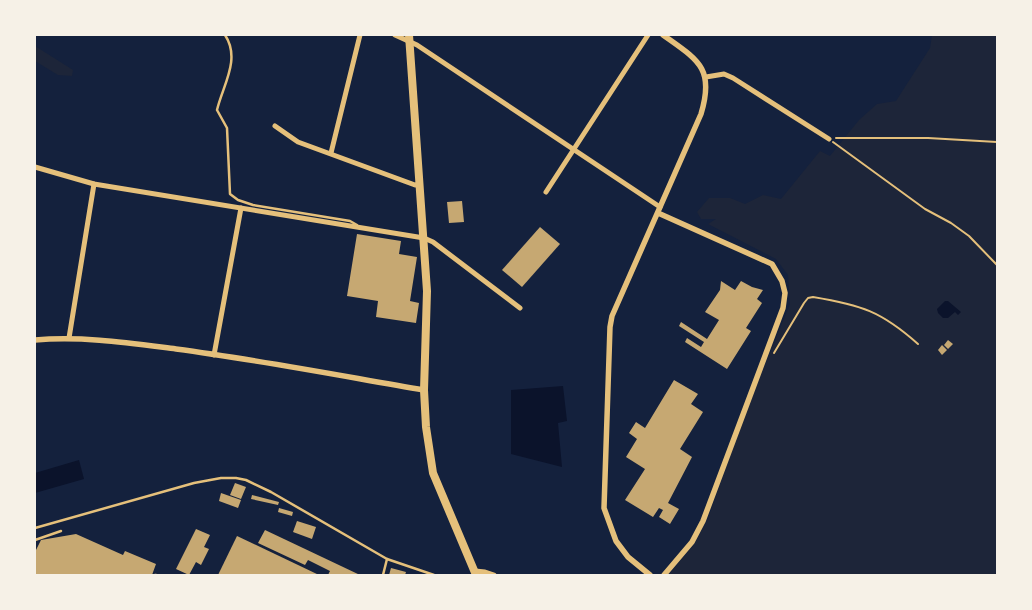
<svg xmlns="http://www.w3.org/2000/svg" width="1032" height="610" font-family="'Asap Condensed',sans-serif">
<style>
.green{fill:#1d2539}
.water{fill:#0b132b}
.building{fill:#c6a872}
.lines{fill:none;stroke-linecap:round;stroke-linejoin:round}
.path{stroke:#e5c07b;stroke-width:2}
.service{stroke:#e5c07b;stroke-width:2.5}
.minor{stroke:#e5c07b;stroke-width:5}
.tertiary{stroke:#e5c07b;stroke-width:5.5}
.primary{stroke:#e5c07b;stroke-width:8}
</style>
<rect width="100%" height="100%" fill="#14213d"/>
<g class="green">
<path d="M932,35H997V575H668L693,546L707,521L748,406L790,304L788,275L776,259L708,224L716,219H701L697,212L709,198H730L745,204L763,195L781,199L820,151L830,156L859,120L877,104L896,101L930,48Z"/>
<path d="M35,46L73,70L72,76L58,75L35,61Z"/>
</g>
<g class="water">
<path d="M945,301H948L961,312L958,315L955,312L948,318H943L938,313L937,309Z"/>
<path d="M563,386L567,421L558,423L562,467L511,454V390Z"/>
<path d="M79,460L84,479L35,493V473Z"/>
</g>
<g class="building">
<path d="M462,201L464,222L449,223L447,202Z"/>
<path d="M540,227L560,244L522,287L502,270Z"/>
<path d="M357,234L401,241L399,254L417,257L410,301L419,303L416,323L376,317L378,301L347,296Z"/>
<path d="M721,281L735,290L741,281L752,287L763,290L757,299L762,303L746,328L751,331L727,369L685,342L687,338L701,347L704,342L679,326L681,322L707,339L719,320L705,312L720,290Z"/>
<path d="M948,340L953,344L948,349L944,345Z"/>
<path d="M942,345L947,350L942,355L938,350Z"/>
<path d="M674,380L698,394L691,404L703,412L680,449L692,457L668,503L679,509L670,524L659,517L663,510L659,508L653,517L625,500L645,469L626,457L637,439L629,433L636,422L645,428Z"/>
<path d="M235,483L246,487L241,499L230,495Z"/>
<path d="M221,493L241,500L238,508L219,501Z"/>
<path d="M252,495L279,502L278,505L251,499Z"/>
<path d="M279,508L293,512L292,516L278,512Z"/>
<path d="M297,521L316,527L312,539L293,532Z"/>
<path d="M196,529L210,535L204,547L209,549L201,565L196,562L189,575L176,569Z"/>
<path d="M265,530L360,575H328L330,571L308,560L305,565L258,543Z"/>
<path d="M76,534L123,555L125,551L156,564L152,575H35V552L41,540Z"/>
<path d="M237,536L319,575H218Z"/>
<path d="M391,568L406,572L405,575H389Z"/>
</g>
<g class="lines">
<g class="path">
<path d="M836,138H928L997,142"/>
<path d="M833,142L925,209L951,223L969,236L997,265"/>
<path d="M774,353L804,303L808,298L813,297C861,305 881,311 918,344"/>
</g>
<g class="service">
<path d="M225,35C241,59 223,85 217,110L227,128L230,194L238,200L253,205L350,221L357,225"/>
<path d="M35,528L194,483L221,478H236L246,480L271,492L387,559L434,575"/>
<path d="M35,540L61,531"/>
<path d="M155,575H156"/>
<path d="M383,575L387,559"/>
</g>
<g class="minor">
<path d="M395,35L417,45L660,207"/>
<path d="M706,77L724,74L733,78L829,139"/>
<path d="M275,126L298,142L415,185L420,184"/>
<path d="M331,153L360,35"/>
<path d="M35,167L94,184L424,238L433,242L520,308"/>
<path d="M546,192L648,35"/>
<path d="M69,338L94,184"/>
<path d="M214,355L241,208"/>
<path d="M475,571L485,572L494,575"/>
</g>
<g class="tertiary">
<path d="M658,213L772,264L782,281L785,293L783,308L703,521L692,542L664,575"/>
<path d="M35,340C83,336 129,343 176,349C259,360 342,376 424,390"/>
<path d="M650,575L628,557L616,541L604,508L610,327L612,316L701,114C715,68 698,60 663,35"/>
</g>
<path class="primary" d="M409,35L427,291L424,390L426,427L433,473L476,575"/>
</g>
<rect width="1032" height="610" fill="none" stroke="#f6f1e7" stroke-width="72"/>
</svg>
